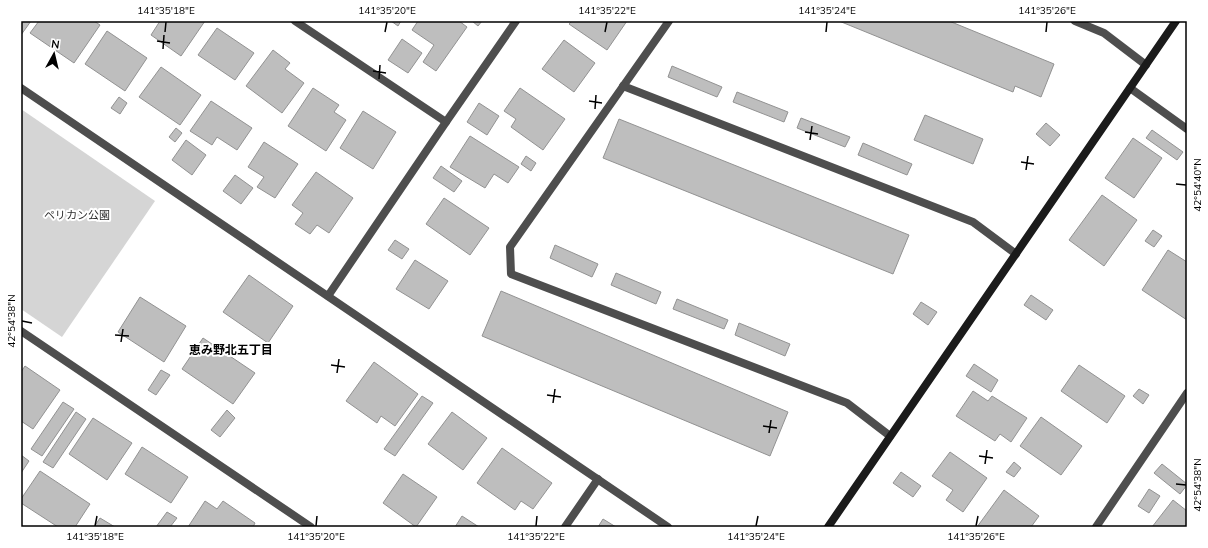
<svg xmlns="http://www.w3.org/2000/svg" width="1208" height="548" font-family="Mulish,'Noto Sans JP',sans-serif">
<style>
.green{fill:#d5d5d5}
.building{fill:#bebebe;stroke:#929292}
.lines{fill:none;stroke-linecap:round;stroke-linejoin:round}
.lane{stroke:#4e4e4e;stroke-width:8}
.street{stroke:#4e4e4e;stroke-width:8}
.secondary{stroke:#1b1b1b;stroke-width:8}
.ticks{fill:none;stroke:#000;stroke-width:1.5}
.labels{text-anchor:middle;stroke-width:4;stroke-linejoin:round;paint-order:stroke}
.park-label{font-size:11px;fill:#2c2c2c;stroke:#fff}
.neighbourhood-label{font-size:12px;font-weight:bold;fill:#000;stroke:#fff}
.neatline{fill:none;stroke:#000;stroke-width:1.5}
.ticks-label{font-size:10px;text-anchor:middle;fill:#000}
</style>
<rect width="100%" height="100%" fill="#fff"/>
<path class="green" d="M21,109L155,201L62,337L21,309Z"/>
<g class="building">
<path d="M21,21H31L21,35Z"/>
<path d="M39,21H94L100,25L74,63L30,33Z"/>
<path d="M160,21H205L181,56L151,35Z"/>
<path d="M391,21H401L398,26Z"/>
<path d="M418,21H459L467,27L436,71L423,62L434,45L412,30Z"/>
<path d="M472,21H482L478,26Z"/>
<path d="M572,21H627L607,50L569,24Z"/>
<path d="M839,21H949L1054,64L1041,97L1015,86L1013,92Z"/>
<path d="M217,28L254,53L235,80L198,55Z"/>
<path d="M107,31L147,58L125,91L85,64Z"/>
<path d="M402,39L422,53L408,73L388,60Z"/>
<path d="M564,40L595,63L574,92L542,69Z"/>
<path d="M273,50L290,63L285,69L304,83L282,113L246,86Z"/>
<path d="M672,66L722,87L717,97L668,77Z"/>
<path d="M161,67L201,95L180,125L139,97Z"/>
<path d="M313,88L339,105L334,112L346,120L326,151L288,126Z"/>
<path d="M520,88L565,119L543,150L511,127L516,119L504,111Z"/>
<path d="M737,92L788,112L784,122L733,102Z"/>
<path d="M119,97L127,103L120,114L111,108Z"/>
<path d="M211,101L252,128L237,150L217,137L212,145L190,131Z"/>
<path d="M479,103L499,116L487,135L467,122Z"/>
<path d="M363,111L396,132L373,169L340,148Z"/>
<path d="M925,115L983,139L973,164L914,140Z"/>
<path d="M801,118L850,137L845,147L797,128Z"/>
<path d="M619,119L909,235L893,274L603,158Z"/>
<path d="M1046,123L1060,135L1050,146L1036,134Z"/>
<path d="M176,128L182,133L175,142L169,137Z"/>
<path d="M1152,130L1183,152L1177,160L1146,138Z"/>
<path d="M470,136L519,167L508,183L494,174L485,188L450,167Z"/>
<path d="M1133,138L1162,158L1134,198L1105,178Z"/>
<path d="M186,140L206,155L192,175L172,160Z"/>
<path d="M264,142L298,164L275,198L257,187L264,177L248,167Z"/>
<path d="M863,143L912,164L907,175L858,155Z"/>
<path d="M526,156L536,163L531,171L521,164Z"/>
<path d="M441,166L462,181L454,192L433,178Z"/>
<path d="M316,172L353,198L329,233L317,225L310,234L295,224L303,213L292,205Z"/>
<path d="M235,175L253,188L241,204L223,191Z"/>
<path d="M1102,195L1137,220L1104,266L1069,240Z"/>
<path d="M444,198L489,228L470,255L426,224Z"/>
<path d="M1153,230L1162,236L1154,247L1145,241Z"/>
<path d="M395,240L409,249L402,259L388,250Z"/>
<path d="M555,245L598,264L592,277L550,258Z"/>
<path d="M1168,250L1187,262V320L1142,290Z"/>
<path d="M415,260L448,281L429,309L396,289Z"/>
<path d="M616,273L661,292L656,304L611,285Z"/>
<path d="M249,275L293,306L268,343L223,312Z"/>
<path d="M501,291L788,412L770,456L482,336Z"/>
<path d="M1031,295L1053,310L1046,320L1024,305Z"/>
<path d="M140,297L186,326L164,362L118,332Z"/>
<path d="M677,299L728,320L724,329L673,309Z"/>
<path d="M921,302L937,312L928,325L913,314Z"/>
<path d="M739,323L790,344L785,356L735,335Z"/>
<path d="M203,338L255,373L233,404L182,369Z"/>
<path d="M374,362L418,394L395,426L381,416L377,423L346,401Z"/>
<path d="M974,364L998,380L991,392L966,376Z"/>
<path d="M1079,365L1125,396L1107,423L1061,391Z"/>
<path d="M25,366L60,390L33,429L21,421V372Z"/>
<path d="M161,370L170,375L156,395L148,390Z"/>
<path d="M1139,389L1149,395L1143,404L1133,396Z"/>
<path d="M973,391L988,401L992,396L1027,418L1011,442L1000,434L995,441L956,416Z"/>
<path d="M422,396L433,403L395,456L384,449Z"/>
<path d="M63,402L74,409L42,456L31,449Z"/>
<path d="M227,410L235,418L220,437L211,430Z"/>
<path d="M76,412L86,419L53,468L43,462Z"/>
<path d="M452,412L487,438L463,470L428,444Z"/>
<path d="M1041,417L1082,446L1061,475L1020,446Z"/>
<path d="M93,418L132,443L107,480L69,454Z"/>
<path d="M142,447L188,477L171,503L125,474Z"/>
<path d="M502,448L552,483L533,509L521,501L515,510L477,483Z"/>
<path d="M950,452L987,478L963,512L946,500L953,490L932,476Z"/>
<path d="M21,455L29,461L21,473Z"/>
<path d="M1014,462L1021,468L1014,477L1006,472Z"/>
<path d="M1162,464L1187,484V485L1180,494L1154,473Z"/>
<path d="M40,471L90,504L75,527H58L21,503V499Z"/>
<path d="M901,472L921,486L913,497L893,483Z"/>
<path d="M403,474L437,497L416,527L383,503Z"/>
<path d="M1149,489L1160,496L1149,513L1138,506Z"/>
<path d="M1004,490L1039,516L1031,527H977Z"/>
<path d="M1173,500L1187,511V527H1152Z"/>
<path d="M205,501L217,509L223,501L255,523L253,527H188Z"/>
<path d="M167,512L177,518L170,527H156Z"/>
<path d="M462,516L479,527H455Z"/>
<path d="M100,518L115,527H94Z"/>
<path d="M603,519L616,527H598Z"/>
</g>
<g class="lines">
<g class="lane">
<path d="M669,21L510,247L511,274L847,403L890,436"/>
<path d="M1075,21L1104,33L1146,65"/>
<path d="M623,86L973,222L1016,254"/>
</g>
<g class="street">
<path d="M295,21L446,122"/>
<path d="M21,88L668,527"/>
<path d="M1130,88L1187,129"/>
<path d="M328,296L446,122L516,21"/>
<path d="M21,331L311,527"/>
<path d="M565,527L598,479"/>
<path d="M1096,527L1187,393"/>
</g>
<path class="secondary" d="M828,527L1176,21"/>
</g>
<path class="ticks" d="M165,32L166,22M385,32L387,22M605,32L607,22M826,32L827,22M1046,32L1047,22M157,41L170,43M163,49L164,35M373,71L386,73M379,79L380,65M589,101L602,103M595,109L596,95M805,132L818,134M810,140L812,126M1021,162L1034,164M1026,170L1028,156M1176,184L1186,185M22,321L32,323M115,335L129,336M121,342L123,329M331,365L345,367M337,373L339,359M547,395L561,397M553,403L555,389M763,426L777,428M769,433L771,420M979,456L993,458M985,464L987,450M1176,484L1186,485M95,526L97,516M316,526L317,516M536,526L537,516M756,526L758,516M976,526L978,516"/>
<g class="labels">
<g class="park-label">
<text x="77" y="219">ペリカン公園</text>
</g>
<g class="neighbourhood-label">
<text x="231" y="354">恵み野北五丁目</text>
</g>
</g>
<rect width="1208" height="548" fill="none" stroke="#ffffff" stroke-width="44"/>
<g transform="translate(54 54) rotate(8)" stroke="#ffffff" stroke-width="3" paint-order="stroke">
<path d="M0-3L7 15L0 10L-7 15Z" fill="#000000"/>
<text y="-6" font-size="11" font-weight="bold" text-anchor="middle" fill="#000000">N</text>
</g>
<rect x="22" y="22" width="1164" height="504" class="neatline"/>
<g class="ticks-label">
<text x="166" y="14">141°35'18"E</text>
<text x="387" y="14">141°35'20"E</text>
<text x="607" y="14">141°35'22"E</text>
<text x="827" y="14">141°35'24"E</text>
<text x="1047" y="14">141°35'26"E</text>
<text transform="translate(1197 185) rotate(-90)" y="4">42°54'40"N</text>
<text transform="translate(11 321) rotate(-90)" y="4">42°54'38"N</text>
<text transform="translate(1197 485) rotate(-90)" y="4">42°54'38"N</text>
<text x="95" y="540">141°35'18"E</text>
<text x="316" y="540">141°35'20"E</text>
<text x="536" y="540">141°35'22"E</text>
<text x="756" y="540">141°35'24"E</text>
<text x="976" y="540">141°35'26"E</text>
</g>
</svg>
